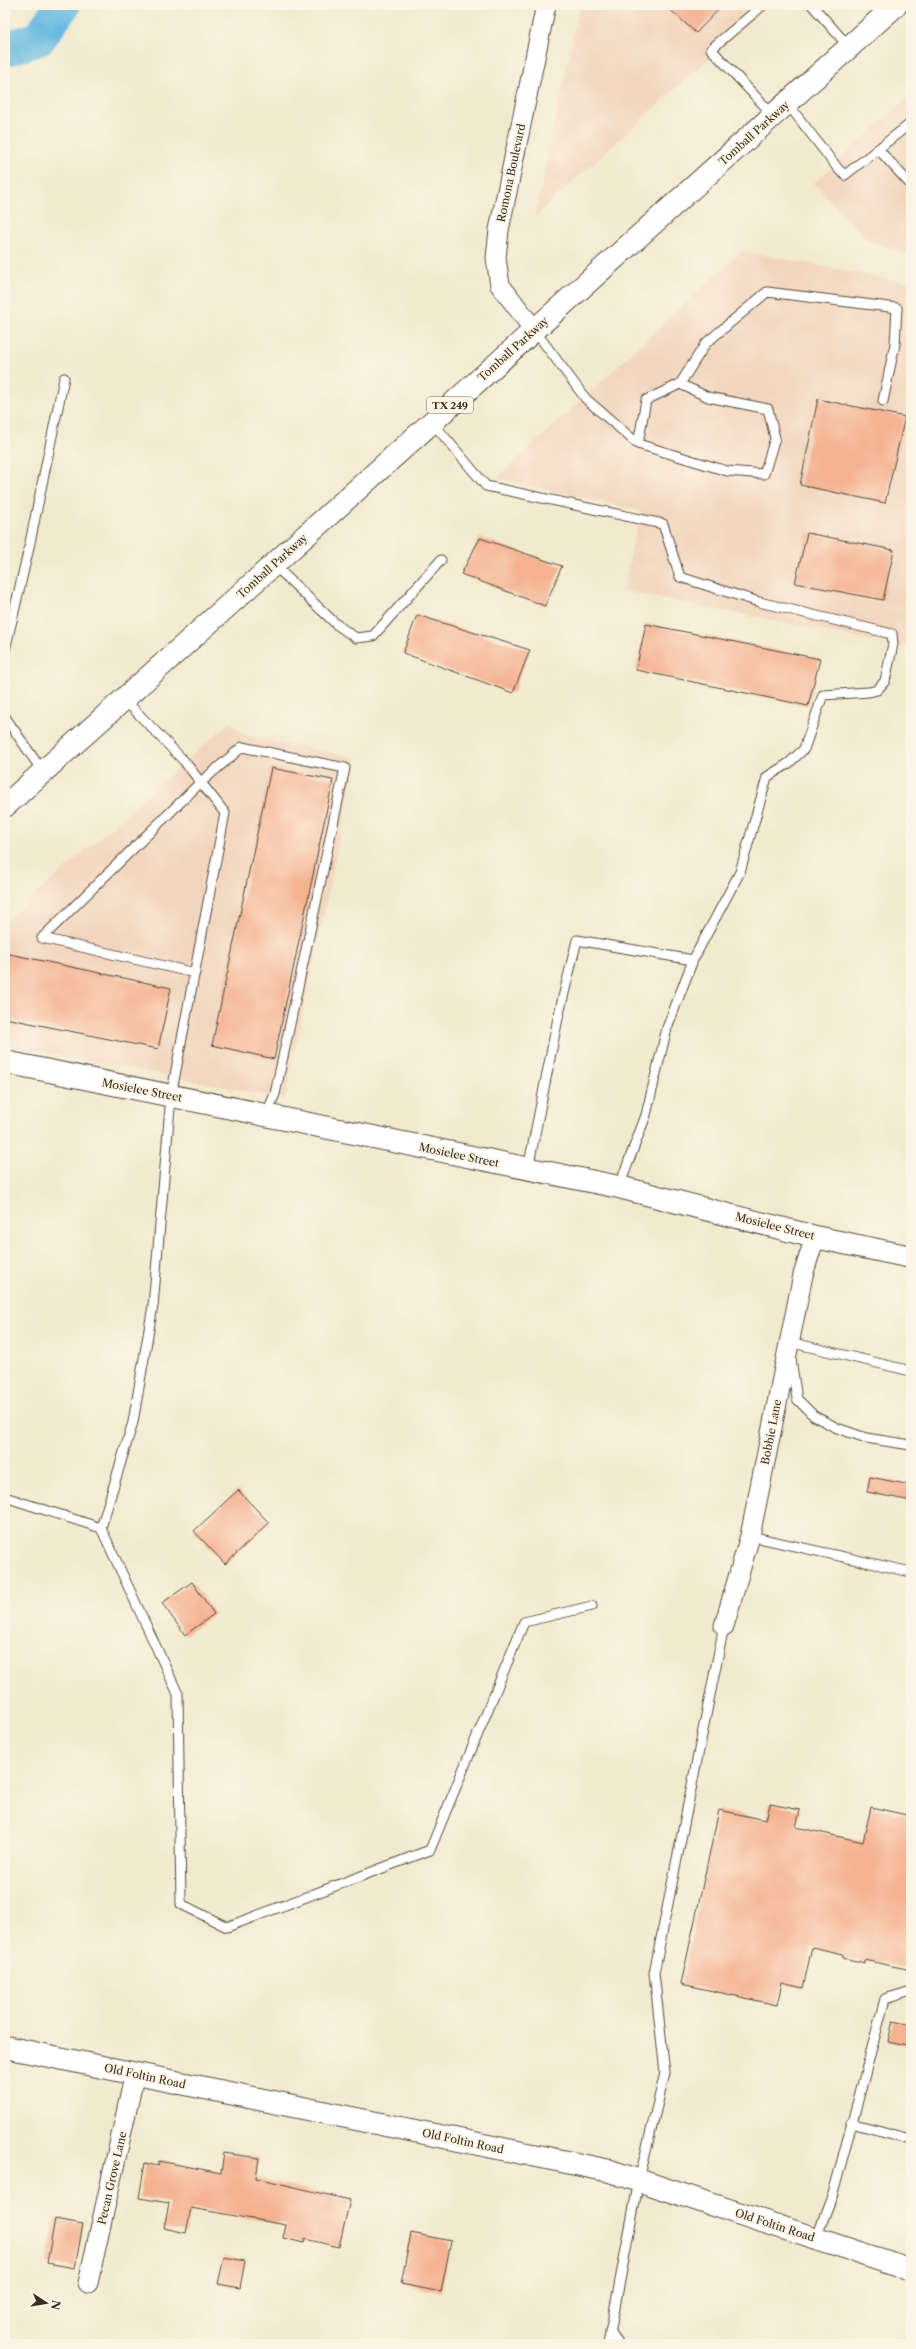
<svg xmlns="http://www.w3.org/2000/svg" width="916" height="2349" font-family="'Libre Caslon Text',serif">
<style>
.built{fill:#f2d5be}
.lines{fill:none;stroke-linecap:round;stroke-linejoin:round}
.river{stroke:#63b8df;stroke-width:35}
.building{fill:#f4b291}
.service-casing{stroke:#564739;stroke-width:11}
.minor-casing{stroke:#564739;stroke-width:21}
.tertiary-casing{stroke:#564739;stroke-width:24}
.primary-casing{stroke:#564739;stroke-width:24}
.service{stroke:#fff;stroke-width:9}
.minor{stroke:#fff;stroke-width:19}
.tertiary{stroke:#fff;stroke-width:22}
.primary{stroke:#fff;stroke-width:22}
.labels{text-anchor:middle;stroke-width:4;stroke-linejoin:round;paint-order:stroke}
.shield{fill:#fcf5e5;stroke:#75675a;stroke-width:1}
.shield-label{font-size:10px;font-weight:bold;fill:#3b2a1e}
.street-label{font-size:11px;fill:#3b2a1e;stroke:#fcf5e5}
</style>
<rect width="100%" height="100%" fill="#fcf5e5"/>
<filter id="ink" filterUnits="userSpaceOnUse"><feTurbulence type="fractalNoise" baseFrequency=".025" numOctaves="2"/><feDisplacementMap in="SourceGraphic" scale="8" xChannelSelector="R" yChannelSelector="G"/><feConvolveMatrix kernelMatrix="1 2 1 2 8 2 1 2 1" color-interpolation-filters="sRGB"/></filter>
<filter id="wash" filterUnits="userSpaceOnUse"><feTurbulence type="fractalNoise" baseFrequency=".012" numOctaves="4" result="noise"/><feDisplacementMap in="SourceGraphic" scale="16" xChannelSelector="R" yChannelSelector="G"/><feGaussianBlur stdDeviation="0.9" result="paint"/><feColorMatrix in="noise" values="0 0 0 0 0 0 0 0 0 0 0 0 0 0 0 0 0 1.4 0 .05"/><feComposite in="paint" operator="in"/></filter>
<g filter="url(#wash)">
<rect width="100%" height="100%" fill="#f2eacf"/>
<g class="built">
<path d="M580,5H768L535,216Z"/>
<path d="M911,95V256L868,240L814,183Z"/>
<path d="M742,251L911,283V648L623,591L640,511L497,478Z"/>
<path d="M230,722L246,736L356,758L285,1099L5,1044V922Z"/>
</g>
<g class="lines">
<path class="river" d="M5,49L38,39L63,5"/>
</g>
<g id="blocks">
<g class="building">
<path d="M665,5H723L696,33Z"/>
<path d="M818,399L905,417L885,503L800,485Z"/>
<path d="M807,533L894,550L883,600L795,583Z"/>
<path d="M480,538L562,566L545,606L461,574Z"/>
<path d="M417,615L530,650L513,693L403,653Z"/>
<path d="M646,624L820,659L808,706L636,670Z"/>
<path d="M271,768L333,780L274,1059L212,1045Z"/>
<path d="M5,953L171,988L158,1049L5,1018Z"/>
<path d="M870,1477L911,1485V1501L867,1492Z"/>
<path d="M238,1490L269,1523L225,1564L194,1531Z"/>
<path d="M192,1582L214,1614L185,1635L162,1603Z"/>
<path d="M770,1804L800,1810L796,1827L863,1842L871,1807L911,1816V1970L865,1960V1963L843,1958V1954L812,1947L803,1988L782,1983L777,2005L681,1984L719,1810L766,1820Z"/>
<path d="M893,2021L911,2025V2046L888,2041Z"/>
<path d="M224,2153L259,2158L256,2178L350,2200L339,2247L305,2239L304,2243L283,2238L286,2225L191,2208L186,2233L164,2228L169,2203L139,2198L145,2163L158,2166L159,2161L221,2173Z"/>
<path d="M55,2219L83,2224L75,2268L47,2263Z"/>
<path d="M411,2233L451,2241L441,2292L401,2284Z"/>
<path d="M224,2257L245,2261L240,2288L218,2284Z"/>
</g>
</g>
</g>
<g filter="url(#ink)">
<use href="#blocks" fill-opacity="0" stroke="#564739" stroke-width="1"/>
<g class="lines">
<defs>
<g id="service">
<path d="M763,5L711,49L773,115"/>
<path d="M812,5L849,47"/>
<path d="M787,103L839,170L845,175L911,123"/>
<path d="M879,150L911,185"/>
<path d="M535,331L586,399L638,444L727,471L764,474L775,438L768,409L708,397L680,384L706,343L767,292L897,308L895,344L883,401"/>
<path d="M432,422L486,486L663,524L680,577L759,602L892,634L893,644L885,681L877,690L869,692L823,695L804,749L789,763L767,777L740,872L693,960L667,1028L646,1115L619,1187"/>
<path d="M638,444L646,400L680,384"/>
<path d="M273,564L336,624L356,638L373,636L441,560"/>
<path d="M5,650L28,552L64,378"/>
<path d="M5,717L43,772"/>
<path d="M195,973L42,938L201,782L242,747L345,768L275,1094L266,1115"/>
<path d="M528,1169L558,1018L577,940L693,960"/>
<path d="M789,1342L911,1371"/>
<path d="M791,1359L797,1399L814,1416L837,1428L866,1438L911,1445"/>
<path d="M5,1497L101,1528L178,1694L181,1904L227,1927L430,1850L524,1622L592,1606"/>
<path d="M101,1528L133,1422L153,1306L171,1096L225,813L184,761L123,698"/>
<path d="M750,1536L911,1572"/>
<path d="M851,2123L911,2139"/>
<path d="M816,2238L833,2194L885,1999L911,1991"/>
<path d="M610,2331L619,2344"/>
<path d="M608,2344L639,2180L665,2073L654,1973L724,1626"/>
</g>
<g id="minor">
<path d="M535,331L500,285L496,258L499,230L546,5"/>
<path d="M724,1626L750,1536L803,1275L815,1237"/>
<path d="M88,2283L135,2073"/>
</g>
<g id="tertiary">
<path d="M5,1062L619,1187L815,1237L911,1257"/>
<path d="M5,2047L610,2171L911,2270"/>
</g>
<path id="primary" d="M5,806L896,5"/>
</defs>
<use href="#service" class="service-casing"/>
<use href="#minor" class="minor-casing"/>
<use href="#tertiary" class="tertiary-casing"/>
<use href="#primary" class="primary-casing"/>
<use href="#service" class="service"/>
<use href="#minor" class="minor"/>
<use href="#tertiary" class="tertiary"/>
<use href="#primary" class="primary"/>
</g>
</g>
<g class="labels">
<rect class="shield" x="427" y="397" width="46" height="16" rx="3"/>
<g class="shield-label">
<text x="450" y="409">TX 249</text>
</g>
<g class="street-label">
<text transform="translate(754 133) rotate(-42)" y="4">Tomball Parkway</text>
<text transform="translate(511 173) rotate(-78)" y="4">Romona Boulevard</text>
<text transform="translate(513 349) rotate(-42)" y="4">Tomball Parkway</text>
<text transform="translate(272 566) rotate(-42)" y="4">Tomball Parkway</text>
<text transform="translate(142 1090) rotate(11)" y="4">Mosielee Street</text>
<text transform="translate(459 1155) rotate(12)" y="4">Mosielee Street</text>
<text transform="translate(775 1226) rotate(14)" y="4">Mosielee Street</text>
<text transform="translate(771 1432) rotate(-79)" y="4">Bobbie Lane</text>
<text transform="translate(145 2076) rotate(12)" y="4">Old Foltin Road</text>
<text transform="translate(463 2141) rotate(12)" y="4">Old Foltin Road</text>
<text transform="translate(112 2178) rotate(-77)" y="4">Pecan Grove Lane</text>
<text transform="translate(775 2225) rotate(18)" y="4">Old Foltin Road</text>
</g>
</g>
<rect width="916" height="2349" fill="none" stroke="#fcf5e5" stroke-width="20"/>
<g transform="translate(46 2303) rotate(102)" stroke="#fcf5e5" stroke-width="3" paint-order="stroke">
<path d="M0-3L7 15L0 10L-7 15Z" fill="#3b2a1e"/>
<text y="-6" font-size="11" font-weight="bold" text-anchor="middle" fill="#3b2a1e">N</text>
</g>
</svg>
